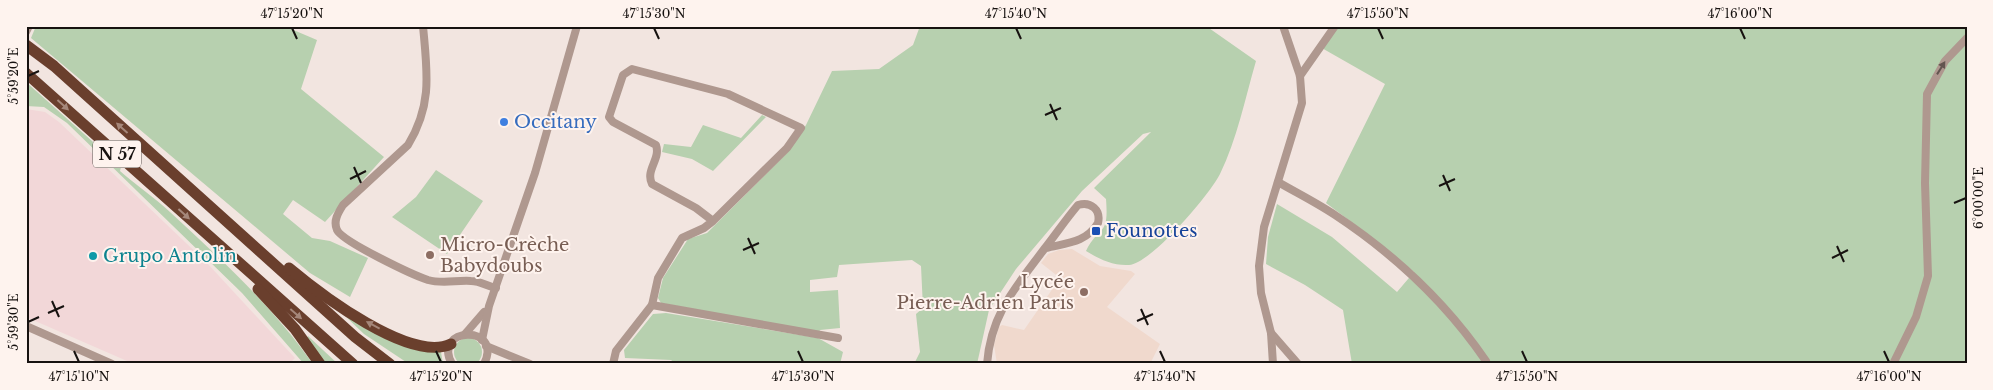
<svg xmlns="http://www.w3.org/2000/svg" width="1993" height="390" viewBox="0 0 1993 390" font-family="'Libre Baskerville',serif">
<style>
.industrial{fill:#f2d7d8}
.education{fill:#f0d9cd}
.green{fill:#b7d0af}
.lines{fill:none;stroke-linecap:round;stroke-linejoin:round}
.minor{stroke:#af988f;stroke-width:8}
.highway{stroke:#6a3f2d;stroke-width:11}
.oneway{fill:#635550}
.oneway2{fill:#a5877a}
.ticks{fill:none;stroke:#171210;stroke-width:2}
.shop-dot{fill:#3f7fe0;stroke:#fef3ee;stroke-width:2}
.transit-dot{fill:#1a4fb4;stroke:#fef3ee;stroke-width:2}
.education-dot{fill:#8d6e63;stroke:#fef3ee;stroke-width:2}
.culture-dot{fill:#0f9aa8;stroke:#fef3ee;stroke-width:2}
.labels{text-anchor:middle;stroke-width:4;stroke-linejoin:round;paint-order:stroke}
.shield{fill:#fef3ee;stroke:#5c5653;stroke-width:1}
.shield-label{font-size:16px;font-weight:bold;fill:#171210}
.shop-label{font-size:18px;fill:#366cbe;stroke:#fef3ee;text-anchor:start}
.transit-label{font-size:18px;fill:#164399;stroke:#fef3ee;text-anchor:start}
.education-label{font-size:18px;fill:#785e54;stroke:#fef3ee;text-anchor:start}
.culture-label{font-size:18px;fill:#0d838f;stroke:#fef3ee;text-anchor:start}
.neatline{fill:none;stroke:#171210;stroke-width:2}
.ticks-label{font-size:12px;text-anchor:middle;fill:#171210}
</style>
<rect width="100%" height="100%" fill="#f2e5e0"/>
<path class="industrial" d="M26,109L45,112L59,122L207,263L295,358L289,364H134L26,317Z"/>
<path class="education" d="M1072,249L1100,266L1131,271L1135,274L1107,307L1160,344L1150,364H997L994,345L999,327L1002,325L1024,330L1060,278L1041,263L1048,254L1059,250Z"/>
<g class="green">
<path d="M36,26H284L317,40L301,89L384,157L325,222L293,200L283,214L312,238L330,241L368,258L350,297L310,273L31,38Z"/>
<path d="M920,26H1206L1256,61C1245,99 1237,139 1220,174C1210,194 1152,263 1129,265C1113,266 1099,259 1086,251C1100,223 1109,238 1106,199L1094,188L1151,132L1143,134L1082,191L1016,269L989,310L977,364H914L920,352L916,314L923,308L921,266L912,260L839,265L837,277L810,280V292L838,290L840,328L820,330L819,332L661,303L658,298L663,278L688,239L707,233L787,153L806,125L832,71L879,69L913,45Z"/>
<path d="M1333,26H1967V364H1352L1343,310L1305,285L1266,264L1268,237L1277,204L1332,237L1397,292L1414,272L1370,236L1326,203L1385,84L1320,47Z"/>
<path d="M26,82L121,167L120,171C136,185 154,197 170,212C222,260 273,307 313,364H304L242,293L67,123L44,107L26,106Z"/>
<path d="M762,115L766,117L713,171L692,159L662,152L664,144L691,147L703,125L741,138Z"/>
<path d="M436,170L483,201L447,254L392,217L416,197Z"/>
<path d="M341,312L417,350L441,352L443,364H409L364,334Z"/>
<path d="M666,313L818,338L843,352L840,364H676L671,360L625,358L624,350L653,314Z"/>
<path d="M308,336L338,364H324L307,338Z"/>
<circle cx="468" cy="352" r="14"/>
</g>
<g class="lines">
<g class="minor">
<path d="M423,26C427,71 433,104 408,145L343,205C338,213 333,221 337,230C343,242 413,275 428,280C442,284 457,280 471,281C480,281 487,286 496,288"/>
<path d="M1283,26L1300,76L1302,103L1264,227L1259,266L1261,293L1271,333L1298,364"/>
<path d="M26,32L29,26"/>
<path d="M1300,76L1335,26"/>
<path d="M1278,182C1297,193 1317,203 1335,215C1394,254 1447,304 1486,361"/>
<path d="M652,305L838,338"/>
<path d="M26,326L112,364"/>
<path d="M1271,333L1273,364"/>
<path d="M465,334L484,312"/>
<path d="M482,340L489,306L535,173L577,26"/>
<path d="M486,346L530,364"/>
<path d="M452,364C431,326 504,324 484,364"/>
<path d="M613,364L616,351L652,305L658,278L682,238L704,228L713,221L787,148L801,128L728,94L632,69L623,75L609,117L613,122L656,145C661,159 645,170 652,184L696,208L713,221"/>
<path d="M987,364C991,313 1016,287 1045,248C1056,234 1066,219 1078,205C1091,201 1101,210 1098,223C1086,243 1066,243 1046,248"/>
<path d="M1893,364L1916,317L1928,276L1925,183L1927,94L1945,61L1967,38"/>
</g>
<g class="highway">
<path d="M26,45L54,66L355,337L390,364"/>
<path d="M26,73L353,364"/>
<path d="M289,268C320,294 410,363 451,344"/>
<path d="M258,289L295,329L320,364"/>
</g>
</g>
<defs><path id="oneway-solid" d="M-6-.8H1V-3.2L6.5 0L1 3.2V.8H-6Z" transform="scale(1.25)"/></defs>
<use class="oneway" href="#oneway-solid" transform="translate(1941 68) rotate(-58)"/>
<g class="oneway2">
<use href="#oneway-solid" transform="translate(63 105) rotate(42)"/>
<use href="#oneway-solid" transform="translate(122 128) rotate(-138)"/>
<use href="#oneway-solid" transform="translate(184 214) rotate(42)"/>
<use href="#oneway-solid" transform="translate(296 314) rotate(41)"/>
<use href="#oneway-solid" transform="translate(373 325) rotate(-152)"/>
</g>
<path class="ticks" d="M292,28L297,39M654,28L659,39M1016,28L1021,39M1378,28L1383,39M1740,28L1745,39M28,76L39,71M1050,104L1057,120M1045,115L1061,108M354,167L361,183M1443,175L1450,191M350,179L366,171M1439,186L1455,179M1954,203L1966,198M748,238L755,254M1837,246L1844,262M743,250L759,243M1832,258L1848,250M52,301L59,317M1141,309L1148,325M48,313L64,306M1137,321L1153,314M28,322L39,317M74,351L79,362M436,351L441,362M798,351L803,362M1160,351L1165,362M1522,351L1527,362M1884,351L1889,362"/>
<circle class="shop-dot" cx="504" cy="122" r="5"/>
<rect class="transit-dot" x="1091" y="226" width="10" height="10" rx="2.5"/>
<g class="education-dot">
<circle cx="430" cy="255" r="5"/>
<circle cx="1084" cy="292" r="5"/>
</g>
<circle class="culture-dot" cx="93" cy="256" r="5"/>
<g class="labels">
<rect class="shield" x="93" y="140.5" width="48" height="27" rx="4"/>
<g class="shield-label">
<text x="117" y="160">N 57</text>
</g>
<g class="shop-label">
<text x="514" y="128">Occitany</text>
</g>
<g class="transit-label">
<text x="1106" y="237">Founottes</text>
</g>
<g class="education-label">
<text x="440" y="251">Micro-Crèche<tspan x="440" dy="21">Babydoubs</tspan></text>
<text x="1074" y="288" text-anchor="end">Lycée<tspan x="1074" dy="21">Pierre-Adrien Paris</tspan></text>
</g>
<g class="culture-label">
<text x="103" y="262">Grupo Antolin</text>
</g>
</g>
<rect width="1993" height="390" fill="none" stroke="#fef3ee" stroke-width="55"/>
<rect x="28" y="28" width="1938" height="334" class="neatline"/>
<g class="ticks-label">
<text x="292" y="18">47°15'20"N</text>
<text x="654" y="18">47°15'30"N</text>
<text x="1016" y="18">47°15'40"N</text>
<text x="1378" y="18">47°15'50"N</text>
<text x="1740" y="18">47°16'00"N</text>
<text transform="translate(14 76) rotate(-90)" y="4">5°59'20"E</text>
<text transform="translate(1979 198) rotate(-90)" y="4">6°00'00"E</text>
<text transform="translate(14 322) rotate(-90)" y="4">5°59'30"E</text>
<text x="79" y="381">47°15'10"N</text>
<text x="441" y="381">47°15'20"N</text>
<text x="803" y="381">47°15'30"N</text>
<text x="1165" y="381">47°15'40"N</text>
<text x="1527" y="381">47°15'50"N</text>
<text x="1889" y="381">47°16'00"N</text>
</g>
</svg>
